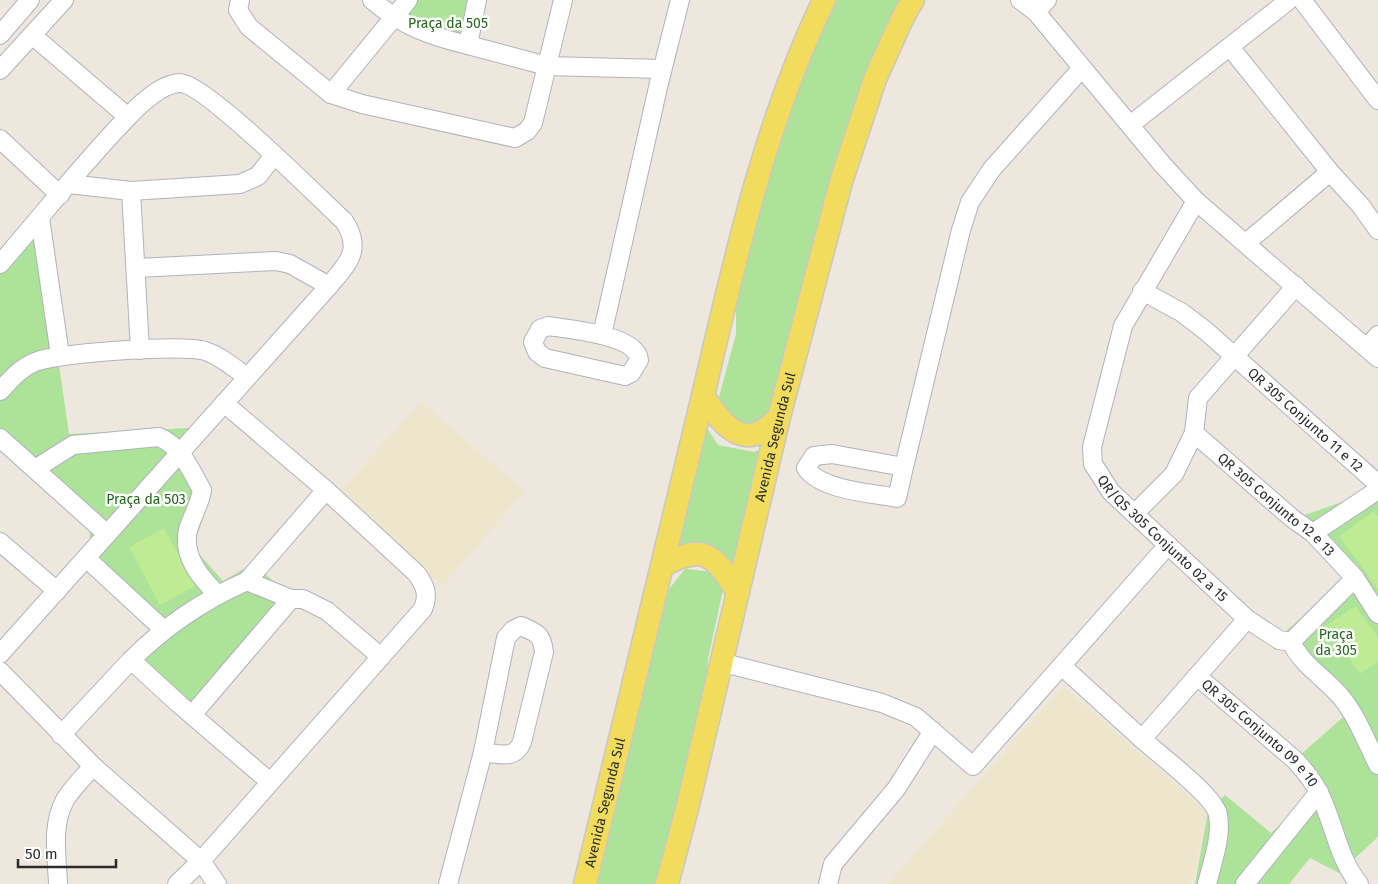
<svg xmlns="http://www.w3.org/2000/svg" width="1378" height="884" viewBox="0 0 1378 884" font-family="'Fira Sans',sans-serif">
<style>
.education{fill:#eee6cc}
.green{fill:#ace399}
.pitch{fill:#beeb94}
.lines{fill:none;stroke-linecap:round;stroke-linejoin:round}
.minor-casing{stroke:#b1b2be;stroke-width:20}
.major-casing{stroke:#c8c8c8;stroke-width:25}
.minor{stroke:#fff;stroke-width:18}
.major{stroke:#f1dc5d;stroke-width:22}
.labels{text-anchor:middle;stroke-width:5;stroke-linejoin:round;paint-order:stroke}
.park-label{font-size:14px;fill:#23681a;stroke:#fff}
.street-label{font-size:14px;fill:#2b2b2b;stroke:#fff}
</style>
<rect width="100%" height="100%" fill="#ede7dd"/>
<g class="education">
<path d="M421,402L525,491L443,586L340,491Z"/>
<path d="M1063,686L1207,812L1193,880L1189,884H888Z"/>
</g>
<g class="green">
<path d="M402,0H482L469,50L397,28Z"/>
<path d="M837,0H907L776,412L764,426L732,422L718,401L736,334V299L759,192L799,76Z"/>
<path d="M37,213L69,434L209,427L186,451L209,488L204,516L193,547L223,581L254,563L296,603L193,717L125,658L156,623L91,563L89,517L0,436V249Z"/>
<path d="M705,425L718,445L754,452L770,446L736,572L675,552Z"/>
<path d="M1378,480V837L1339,873L1310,858L1289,884H1195L1208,811L1225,795L1271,833L1318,787L1299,756L1350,711L1276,640L1348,577L1293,519L1357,497Z"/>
<path d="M685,569L714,572L724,585L708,659L705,699L660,884H591L665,594Z"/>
</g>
<g class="pitch">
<path d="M1374,511L1378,516V589L1339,536Z"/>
<path d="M164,528L195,586L160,605L129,547Z"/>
<path d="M1355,606L1378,637V661L1360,674L1326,626Z"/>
</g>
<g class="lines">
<defs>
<g id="minor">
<path d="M240,0L238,10L249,27L331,94L362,104L515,138L527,131L533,123L563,0"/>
<path d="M372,0C402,26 430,36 468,45"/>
<path d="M477,0L468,45L547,66L662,69"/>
<path d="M1020,0L1036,12L1162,164L1196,201L1378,358"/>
<path d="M1302,0L1378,100"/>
<path d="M1036,12L1047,0"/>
<path d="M0,35L30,0"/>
<path d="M32,35L128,117"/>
<path d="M1230,47L1330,172L1361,206L1378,230"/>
<path d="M0,70L64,0"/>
<path d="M331,94L408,0"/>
<path d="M1130,125L1289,0"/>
<path d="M0,139L60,195"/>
<path d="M69,184L131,191L240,184L258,176L274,155"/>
<path d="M131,191L140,350"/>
<path id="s1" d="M1196,201L1123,326L1092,447L1093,464L1111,492L1247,619L1279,640L1291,642C1302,665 1325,678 1341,697C1357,716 1367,743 1378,765"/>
<path d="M40,218L60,355"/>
<path d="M1246,243L1330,172"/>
<path d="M0,264C42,216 82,164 127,118C139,105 161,84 179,83C204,82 320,199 344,221C363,250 348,263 329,286L0,654"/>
<path d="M137,268L276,261L290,264L329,286"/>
<path id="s2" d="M1142,291L1181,312L1206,331L1378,484"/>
<path d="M548,326C568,329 637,335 639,360L631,373L625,376L545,358L537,352L533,342L540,329Z"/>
<path d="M602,335L659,83L680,0"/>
<path d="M1367,348L1378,335"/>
<path d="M0,391C10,380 20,368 35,362C57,353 183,344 205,351C221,356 234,368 247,377"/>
<path id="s3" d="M1194,433L1293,519L1313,533L1355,578L1378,614"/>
<path d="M0,438L107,534"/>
<path d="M904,467L832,454L814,456L806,468C820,490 871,493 897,498L904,467L961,230L970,202L992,169L1082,68"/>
<path d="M35,469L73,445L159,437C182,447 190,469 202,490C200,504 192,516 188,530C182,556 200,577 217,594"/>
<path d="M1135,513L1174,474L1194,433L1198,398L1296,286"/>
<path d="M1313,533L1378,490"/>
<path d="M0,542L57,591"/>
<path d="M86,558L164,630"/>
<path d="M247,581L326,490"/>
<path d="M521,626C537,633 542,634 544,652L522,742C515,760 499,754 483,752L506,638L513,630Z"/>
<path d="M1291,642L1355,578"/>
<path d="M131,660C165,626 204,600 247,581L291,599"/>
<path d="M720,662L882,703L916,717L973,766L1168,545"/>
<path d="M1063,667L1142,739"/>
<path d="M0,671L93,766L201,861L217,884"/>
<path id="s4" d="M1197,676L1295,760C1304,770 1312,779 1318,791C1334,821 1337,857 1359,884"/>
<path d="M192,715L291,599H303L327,611L381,657"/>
<path d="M61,735L131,660L179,704L270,782"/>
<path d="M58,884C57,855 51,826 65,800C72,788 84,777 93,766"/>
<path d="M177,884L201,861L423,609C429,594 425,585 416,573L326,490L224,403"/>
<path d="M448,884L483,752"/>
<path d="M828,884L833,864L896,789L933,731"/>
<path d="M1207,884C1212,863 1222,837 1218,815C1215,796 1158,754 1142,739L1247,619"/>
<path d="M1245,884L1319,792"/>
</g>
<g id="major">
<path d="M703,396C723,426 746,455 779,417"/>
<path d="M662,566C705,542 715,556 738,593"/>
<path id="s5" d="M585,884C624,723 663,561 702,400C734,264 763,127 824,0"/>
<path id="s6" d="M667,884L687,809L779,417L841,182L875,79L903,17L913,0"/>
</g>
</defs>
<use href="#minor" class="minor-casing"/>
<use href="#major" class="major-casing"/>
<use href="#minor" class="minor"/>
<use href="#major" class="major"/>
</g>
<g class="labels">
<g class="park-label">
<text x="448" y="28">Praça da 505</text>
<text x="146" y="504">Praça da 503</text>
<text x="1336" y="639">Praça<tspan x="1336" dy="16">da 305</tspan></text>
</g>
<g class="street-label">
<text dy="5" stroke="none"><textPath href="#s2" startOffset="209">QR 305 Conjunto 11 e 12</textPath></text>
<text dy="5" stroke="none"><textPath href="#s6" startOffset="460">Avenida Segunda Sul</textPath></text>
<text dy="5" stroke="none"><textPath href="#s3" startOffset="109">QR 305 Conjunto 12 e 13</textPath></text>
<text dy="5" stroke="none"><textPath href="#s1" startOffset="389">QR/QS 305 Conjunto 02 a 15</textPath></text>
<text dy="5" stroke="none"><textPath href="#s4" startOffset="85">QR 305 Conjunto 09 e 10</textPath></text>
<text dy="5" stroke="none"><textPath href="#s5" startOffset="84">Avenida Segunda Sul</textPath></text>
</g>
</g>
<path d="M18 859v8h98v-8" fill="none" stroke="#2b2b2b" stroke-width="2.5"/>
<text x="25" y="859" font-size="15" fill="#2b2b2b" stroke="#ffffff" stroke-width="4" paint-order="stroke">50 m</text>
</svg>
